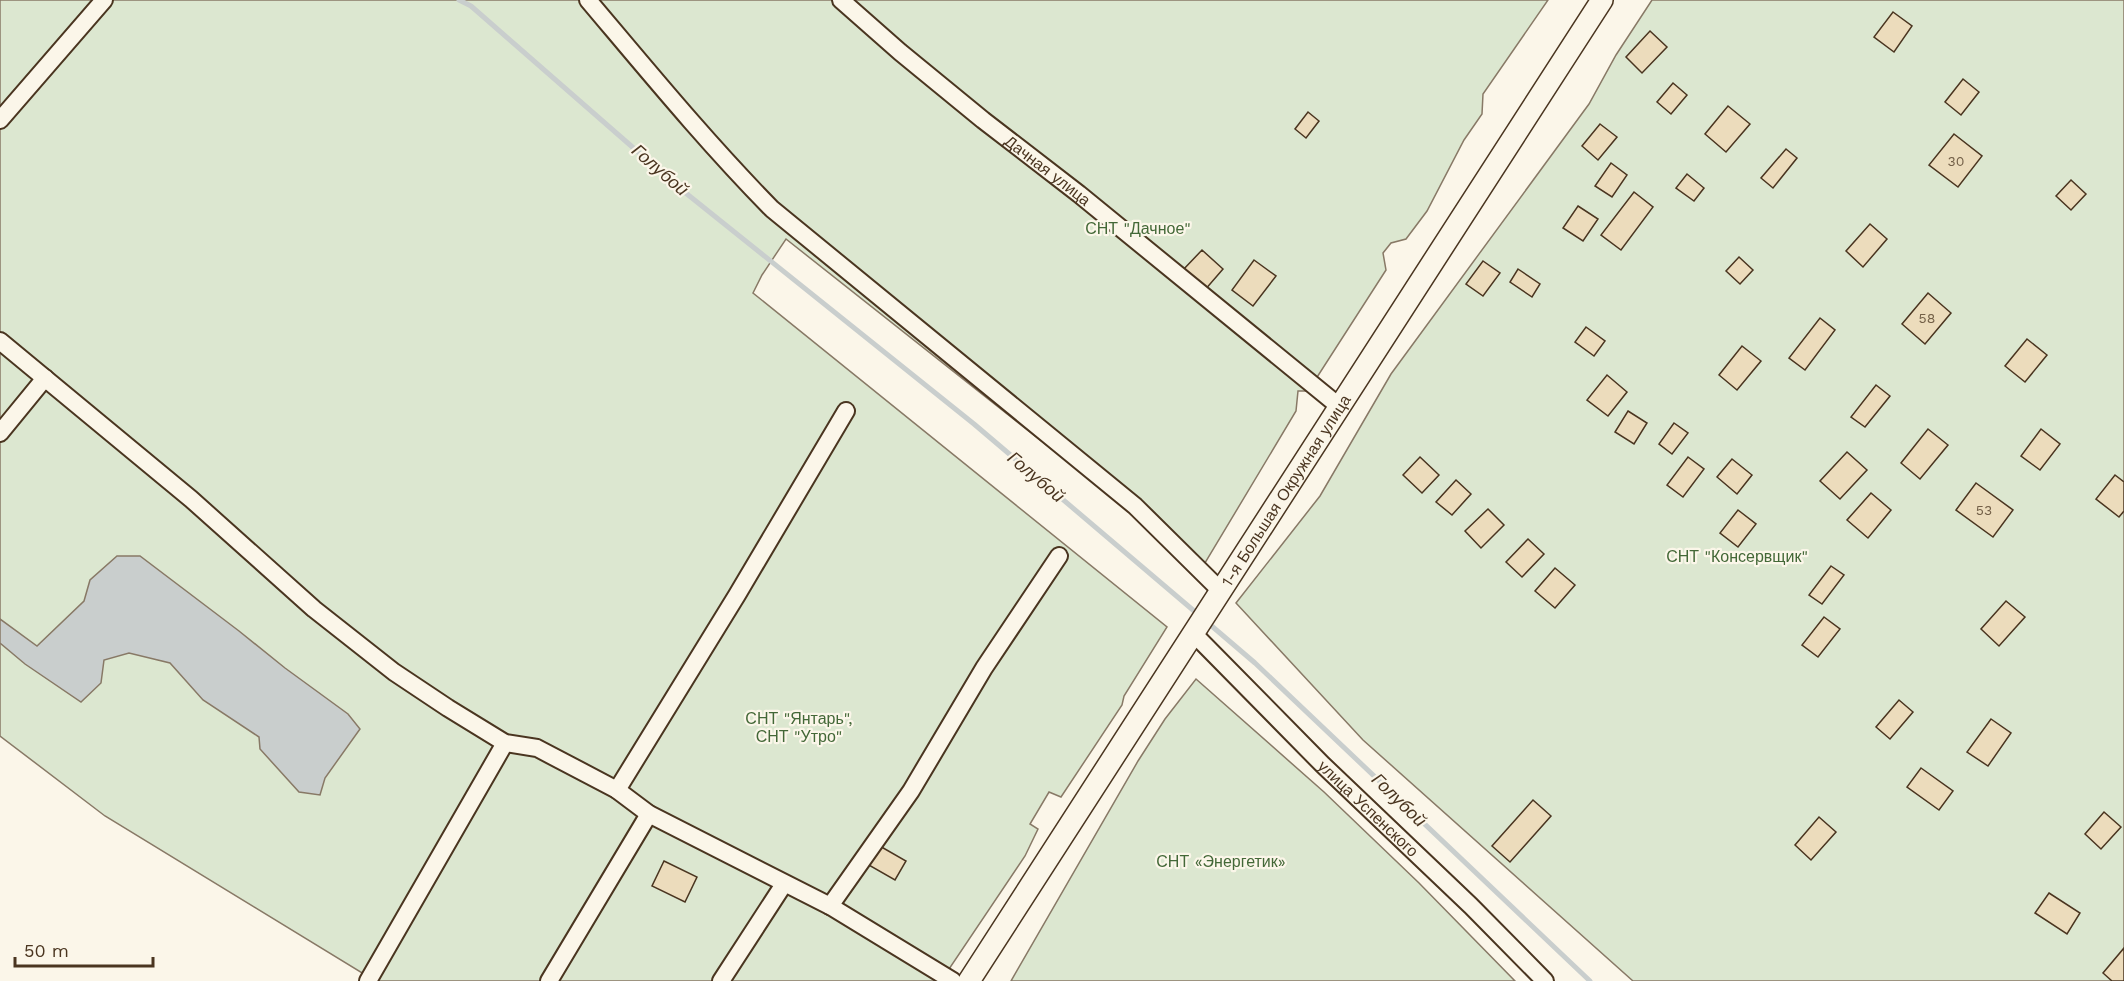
<svg xmlns="http://www.w3.org/2000/svg" width="2124" height="981" viewBox="0 0 2124 981" font-family="'Work Sans',sans-serif">
<style>
.green{fill:#dce7d0;stroke:#887966;stroke-width:1.5}
.water{fill:#c9cecd;stroke:#887966;stroke-width:1.5}
.lines{fill:none;stroke-linecap:round;stroke-linejoin:round}
.stream{stroke:#c9cecd;stroke-width:5}
.building{fill:#ecdcbc;stroke:#4a3520;stroke-width:1.5}
.minor-casing{stroke:#4a3520;stroke-width:20}
.tertiary-casing{stroke:#4a3520;stroke-width:24}
.minor{stroke:#fbf6e9;stroke-width:16}
.tertiary{stroke:#fbf6e9;stroke-width:21}
.labels{text-anchor:middle;stroke-width:4.5;stroke-linejoin:round;paint-order:stroke}
.number-label{font-size:14px;fill:#725f47}
.street-label{font-size:16px;fill:#4a3520;stroke:#fbf6e9}
.park-label{font-size:16px;fill:#436837;stroke:#fbf6e9}
.water-label{font-size:18px;font-style:italic;fill:#4a3520;stroke:#fbf6e9}
</style>
<rect width="100%" height="100%" fill="#fbf6e9"/>
<g class="green">
<path d="M0,0H1548L1483,94L1482,114L1464,140L1427,211L1406,239L1391,243L1383,253L1386,270L1312,385L1306,391H1298L1296,411L1202,568L1137,519L1094,479L1054,451L786,239L762,275L753,293L1167,627L1124,696L1122,705L1061,797L1049,792L1030,824L1038,829L1025,856L941,981H360L364,974L105,816L0,736Z"/>
<path d="M1652,0H2124V981H1633L1363,740L1236,603L1320,496L1391,374L1589,104L1616,55Z"/>
<path d="M1196,679L1324,792L1419,883L1515,981H1011L1138,761L1165,719Z"/>
</g>
<path class="water" d="M117,556H140L239,631L285,668L348,714L360,729L325,778L320,795L299,792L260,749L259,737L203,700L170,663L129,653L104,660L101,683L81,702L25,664L0,643V619L37,646L84,601L90,580Z"/>
<g class="lines">
<g class="stream">
<path d="M459,0L471,6L677,186L974,424L1200,616"/>
<path d="M1207,622L1255,663L1590,981"/>
</g>
</g>
<g class="building">
<path d="M1893,12L1912,26L1894,52L1874,37Z"/>
<path d="M1650,31L1667,47L1642,73L1626,57Z"/>
<path d="M1963,79L1979,92L1961,115L1945,102Z"/>
<path d="M1673,83L1687,95L1671,114L1657,102Z"/>
<path d="M1728,106L1750,124L1726,152L1705,134Z"/>
<path d="M1308,112L1319,121L1306,138L1295,129Z"/>
<path d="M1600,124L1617,137L1598,160L1582,146Z"/>
<path d="M1954,134L1982,156L1958,187L1929,165Z"/>
<path d="M1786,149L1797,158L1773,188L1761,178Z"/>
<path d="M1611,163L1627,175L1612,197L1595,186Z"/>
<path d="M1687,174L1704,188L1694,201L1676,188Z"/>
<path d="M2071,180L2086,194L2071,210L2056,196Z"/>
<path d="M1634,192L1653,207L1621,250L1601,235Z"/>
<path d="M1578,206L1598,219L1583,241L1563,228Z"/>
<path d="M1870,224L1887,239L1863,267L1846,251Z"/>
<path d="M1202,250L1223,269L1204,291L1182,271Z"/>
<path d="M1739,257L1753,270L1740,284L1726,271Z"/>
<path d="M1254,260L1276,276L1253,306L1232,290Z"/>
<path d="M1483,261L1500,273L1483,296L1466,284Z"/>
<path d="M1518,269L1540,284L1532,297L1510,282Z"/>
<path d="M1928,293L1951,313L1925,344L1902,324Z"/>
<path d="M1820,318L1835,330L1805,370L1789,358Z"/>
<path d="M1586,327L1605,341L1594,356L1575,342Z"/>
<path d="M2027,339L2047,355L2025,382L2005,366Z"/>
<path d="M1742,346L1761,361L1737,390L1719,375Z"/>
<path d="M1607,375L1627,392L1608,416L1587,400Z"/>
<path d="M1876,385L1890,396L1865,427L1851,417Z"/>
<path d="M1628,411L1647,423L1634,444L1615,432Z"/>
<path d="M1674,423L1688,433L1672,454L1659,444Z"/>
<path d="M1928,429L1948,445L1920,479L1901,463Z"/>
<path d="M2041,429L2060,444L2040,470L2021,456Z"/>
<path d="M1847,452L1867,470L1840,499L1820,481Z"/>
<path d="M1420,457L1439,475L1422,493L1403,475Z"/>
<path d="M1688,457L1704,469L1683,497L1667,485Z"/>
<path d="M1732,459L1752,475L1737,494L1717,477Z"/>
<path d="M2115,475L2124,482V511L2119,517L2096,499Z"/>
<path d="M1456,480L1471,494L1452,515L1436,502Z"/>
<path d="M1976,483L2013,510L1993,537L1956,510Z"/>
<path d="M1871,493L1891,510L1868,538L1847,520Z"/>
<path d="M1488,509L1504,525L1481,548L1465,531Z"/>
<path d="M1738,510L1756,524L1738,547L1720,533Z"/>
<path d="M1528,539L1544,554L1522,577L1506,562Z"/>
<path d="M1831,566L1844,575L1822,604L1809,595Z"/>
<path d="M1555,568L1575,585L1555,608L1535,591Z"/>
<path d="M2006,601L2025,617L1999,646L1981,629Z"/>
<path d="M1824,617L1840,629L1818,657L1802,645Z"/>
<path d="M1899,700L1913,712L1890,739L1876,727Z"/>
<path d="M1991,719L2011,733L1988,766L1967,752Z"/>
<path d="M1921,768L1953,791L1939,810L1907,787Z"/>
<path d="M1533,800L1551,816L1510,862L1492,846Z"/>
<path d="M2104,812L2121,827L2101,849L2085,834Z"/>
<path d="M1819,817L1836,832L1811,860L1795,845Z"/>
<path d="M878,845L906,861L895,880L867,864Z"/>
<path d="M664,861L697,877L685,902L652,886Z"/>
<path d="M2049,893L2080,913L2067,934L2035,913Z"/>
<path d="M2124,948V981H2112L2103,973Z"/>
</g>
<g class="lines">
<defs>
<g id="minor">
<path d="M588,0C648,71 707,143 772,209L1135,506L1221,591"/>
<path id="s1" d="M841,0L900,52L983,120L1079,194L1340,407"/>
<path d="M0,120L104,0"/>
<path d="M0,341L191,499L314,609L394,672L448,708L505,743L537,748L617,790L649,814L830,906L953,981"/>
<path d="M0,433L45,378"/>
<path id="s2" d="M1193,633L1323,765L1471,906L1545,981"/>
<path d="M617,790L737,595L846,411"/>
<path d="M830,906L911,791L984,668L1059,556"/>
<path d="M368,981L505,743"/>
<path d="M549,981L649,814"/>
<path d="M721,981L784,884"/>
</g>
<g id="tertiary">
<path id="s3" d="M969,981L1602,0"/>
</g>
</defs>
<use href="#minor" class="minor-casing"/>
<use href="#tertiary" class="tertiary-casing"/>
<use href="#minor" class="minor"/>
<use href="#tertiary" class="tertiary"/>
</g>
<g class="labels">
<g class="number-label">
<text x="1956" y="166">30</text>
<text x="1927" y="323">58</text>
<text x="1984" y="515">53</text>
</g>
<g class="street-label">
<text dy="6" stroke="none"><textPath href="#s1" startOffset="268">Дачная улица</textPath></text>
<text dy="6" stroke="none"><textPath href="#s3" startOffset="584">1-я Большая Окружная улица</textPath></text>
<text dy="6" stroke="none"><textPath href="#s2" startOffset="248">улица Успенского</textPath></text>
</g>
<g class="park-label">
<text x="1138" y="234">СНТ "Дачное"</text>
<text x="1737" y="562">СНТ "Консервщик"</text>
<text x="799" y="724">СНТ "Янтарь",<tspan x="799" dy="18">СНТ "Утро"</tspan></text>
<text x="1221" y="867">СНТ «Энергетик»</text>
</g>
<g class="water-label">
<text transform="translate(660 170) rotate(41)" y="6">Голубой</text>
<text transform="translate(1036 477) rotate(40)" y="6">Голубой</text>
<text transform="translate(1399 800) rotate(44)" y="6">Голубой</text>
</g>
</g>
<path d="M15 957v9h138v-9" fill="none" stroke="#4a3520" stroke-width="3"/>
<text x="24" y="957" font-size="18" fill="#4a3520" stroke="#fbf6e9" stroke-width="4.5" paint-order="stroke">50 m</text>
</svg>
